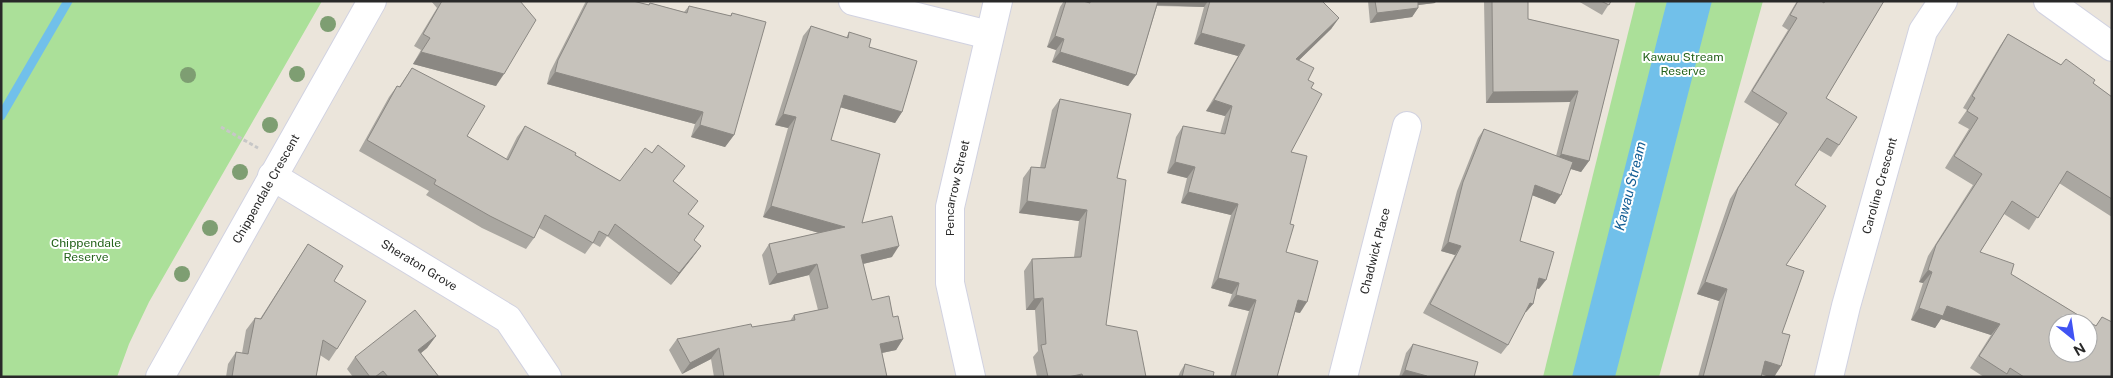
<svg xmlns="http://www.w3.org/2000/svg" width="2113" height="378" viewBox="0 0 2113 378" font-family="'Public Sans',sans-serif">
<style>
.green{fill:#abe099}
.water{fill:#71c0ea}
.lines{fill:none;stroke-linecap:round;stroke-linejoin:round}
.stream{stroke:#71c0ea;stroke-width:9}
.street-casing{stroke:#d1d2e1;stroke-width:30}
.path{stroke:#c7c7c7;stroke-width:3;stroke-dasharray:4 2.5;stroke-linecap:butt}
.street{stroke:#fff;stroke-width:28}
.tree{fill:#7e9e72}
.wall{fill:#aaa7a1}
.shaded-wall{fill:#8b8883}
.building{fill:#c6c2bb;stroke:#8b8883;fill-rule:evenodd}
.labels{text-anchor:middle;stroke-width:4;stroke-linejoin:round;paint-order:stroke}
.park-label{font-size:12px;fill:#25631c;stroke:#fff}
.street-label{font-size:12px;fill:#292929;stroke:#fff}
.water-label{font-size:14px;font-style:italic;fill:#125d94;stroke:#fff}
</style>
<rect width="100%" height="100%" fill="#ebe5db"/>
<g class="green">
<path d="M1,1H322L149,302L129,344L117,377H1Z"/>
<path d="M1636,1H1763L1659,377H1543Z"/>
</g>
<path class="water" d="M1667,1H1712L1615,377H1572Z"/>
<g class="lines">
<path class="stream" d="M1,116L68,1"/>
<defs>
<g id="street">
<path d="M853,1L989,35"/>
<path d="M2048,1L2112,47"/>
<path id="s1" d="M272,176L508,319L547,377"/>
<path id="s2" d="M160,377L372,1"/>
<path id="s3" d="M971,377L950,283V207L998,1"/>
<path id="s4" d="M1343,377L1407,126"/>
<path id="s5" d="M1829,377L1846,306L1923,31L1943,1"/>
</g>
</defs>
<use href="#street" class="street-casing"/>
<g class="path">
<path d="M1,3L2,1"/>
<path d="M221,127L258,148"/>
</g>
<use href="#street" class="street"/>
</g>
<g class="tree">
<circle cx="328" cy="24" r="8"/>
<circle cx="297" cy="74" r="8"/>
<circle cx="188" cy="75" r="8"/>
<circle cx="270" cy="125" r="8"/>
<circle cx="240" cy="172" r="8"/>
<circle cx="210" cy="228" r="8"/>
<circle cx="182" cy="274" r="8"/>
</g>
<g class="wall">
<path d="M431,1H520L496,86L413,64L421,50L414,46L437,8Z"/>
<path d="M586,1H633L648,5L650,3L684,12L689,6L730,16L732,13L734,135L725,147L691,137L695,124L547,84L550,72Z"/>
<path d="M1064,1H1322L1339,18L1331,29L1299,60L1311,88L1291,152L1290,224L1286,252L1300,313L1295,312L1277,377H1230L1249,311L1228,306L1232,294L1211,288L1231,215L1181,203L1187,178L1167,173L1176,137L1183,126L1220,134L1225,116L1206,111L1238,56L1194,44L1204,7L1157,6L1136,75L1128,86L1052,62L1056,50L1047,47L1060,7Z"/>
<path d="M1368,1H1436L1435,3L1418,5V8L1412,17L1370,23Z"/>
<path d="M1484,1H1528V19L1619,40L1589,161L1581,172L1571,169L1555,204L1532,195L1520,241L1539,289L1536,288L1533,304L1526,312H1525L1508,345L1501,354L1423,313L1455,255L1441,251L1457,191L1478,138L1484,129L1556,156L1570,102L1486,103Z"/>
<path d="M1578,1H1611L1602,15Z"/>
<path d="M1797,1H1821L1823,3L1824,1H1884L1826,98L1839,145L1831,157L1819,150L1795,185L1786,265L1782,333L1781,366L1774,377H1770L1761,374V377H1698L1719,301L1697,294L1730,199L1779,124L1744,102L1788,30L1782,26Z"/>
<path d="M811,26L846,38L849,32L869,47L902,112L895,123L840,107L831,140L862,223L892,257L863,264L872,300L893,317L903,339L896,350L882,353L887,377H714L711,359L682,374L669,350L677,339L790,321L794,315L818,310L809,275L769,285L762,255L769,244L819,233L763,217L788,128L775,125L803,36Z"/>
<path d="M2008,34L2093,83L2112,97V217L2059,183L2029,230L2004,214L1980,252L2011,274L2096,326L2102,317L2112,377H1984L1970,368L1991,335L1941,319L1935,328L1911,320L1923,283L1919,282L1928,256L1973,185L1945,168L1969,129L1958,123L1967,110L1963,108L2000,46Z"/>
<path d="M412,68L467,136L506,159L517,137L525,126L620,181L674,182L689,214L694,241L701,246L671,285L607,236L600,247L593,243L585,254L539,228L534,238L526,249L482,228L426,195L429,191L359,151L389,97L397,86L399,87Z"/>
<path d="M1060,99L1117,178L1106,325L1146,377H1037L1033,357L1038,351L1035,310H1026L1024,271L1032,259L1074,257L1079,221L1019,213L1023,178L1031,167L1040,168L1052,110Z"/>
<path d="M308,244L334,281L337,349L329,361L320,355L316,377H226L228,364L236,352L242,353L246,330L255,318L260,319Z"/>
<path d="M436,336L427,348L421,353L439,377H353L347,369L355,357Z"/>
<path d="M1413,344L1474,377H1399L1406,353Z"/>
<path d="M1185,364L1213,377H1178L1180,372Z"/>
</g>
<g class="shaded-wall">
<path d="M1156,1H1208L1204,7L1153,5Z"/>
<path d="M1414,1H1436L1435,3L1410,6Z"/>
<path d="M1418,8L1412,17L1370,23L1377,13Z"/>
<path d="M1339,18L1331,29L1289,70L1296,59Z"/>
<path d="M1201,33L1245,45L1238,56L1194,44Z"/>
<path d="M1055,36L1064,39L1056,50L1047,47Z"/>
<path d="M421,52L504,74L496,86L413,64Z"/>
<path d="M1060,52L1136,75L1128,86L1052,62Z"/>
<path d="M555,72L703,112L695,124L547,84Z"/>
<path d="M1578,91L1570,102L1486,103L1493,92Z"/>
<path d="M844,95L902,112L895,123L836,106Z"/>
<path d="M1214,100L1232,106L1225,116L1206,111Z"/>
<path d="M783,114L796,117L788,128L775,125Z"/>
<path d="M700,125L734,135L725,147L691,137Z"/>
<path d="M1561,154L1589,161L1581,172L1554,164Z"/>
<path d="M1175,162L1195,167L1187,178L1167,173Z"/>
<path d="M1535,185L1561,195L1555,204L1529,194Z"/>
<path d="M1188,192L1238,204L1231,215L1181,203Z"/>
<path d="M1027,201L1087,210L1079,221L1019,213Z"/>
<path d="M771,206L845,227L837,238L763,217Z"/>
<path d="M1448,242L1461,246L1455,255L1441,251Z"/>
<path d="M701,246L693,257L671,285L679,273Z"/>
<path d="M899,246L892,257L854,266L861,255Z"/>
<path d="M817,264L809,275L769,285L777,274Z"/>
<path d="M1928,270L1932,272L1923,283L1919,282Z"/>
<path d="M1218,278L1239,283L1232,294L1211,288Z"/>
<path d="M1539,278L1546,280L1539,289L1533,287Z"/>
<path d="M1705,282L1727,289L1719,301L1697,294Z"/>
<path d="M1236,295L1256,300L1249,311L1228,306Z"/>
<path d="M1043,298L1035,310H1026L1034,299Z"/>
<path d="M1298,300L1307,302L1300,313L1291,311Z"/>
<path d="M1530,303L1533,304L1526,312H1524Z"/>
<path d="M1947,306L2000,324L1991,335L1941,319L1935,328L1911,320L1919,308Z"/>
<path d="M436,336L427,348L410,362L418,350Z"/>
<path d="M903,339L896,350L872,355L880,344Z"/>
<path d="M719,348L711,359L682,374L690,363Z"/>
<path d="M1765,361L1781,366L1774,377H1770L1757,373Z"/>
<path d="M1405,370L1427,376L1426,377H1401Z"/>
<path d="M1082,374L1080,377H1068Z"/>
</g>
<g class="building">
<path d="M442,1H520L536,20L504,74L421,52L430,38L423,34Z"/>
<path d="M588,1H633L649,5L650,3L687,13L689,6L731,16L732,13L766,22L734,135L700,125L703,112L555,72L558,60Z"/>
<path d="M1066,1H1083L1090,3V1H1158L1136,75L1060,52L1064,39L1055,36Z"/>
<path d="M1210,1H1322L1339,18L1296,59L1314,68L1308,80L1314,83L1311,88L1322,94L1291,152L1307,156L1290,224L1294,225L1286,252L1318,261L1307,302L1298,300L1277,377H1235L1256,300L1236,295L1239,283L1218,278L1238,204L1188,192L1195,167L1175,162L1183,126L1225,134L1232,106L1214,100L1245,45L1201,33Z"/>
<path d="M1375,1H1418V8L1377,13Z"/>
<path d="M1492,1H1528V19L1619,40L1589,161L1561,154L1578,91L1493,92Z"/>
<path d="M1601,1H1611L1609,5Z"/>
<path d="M1798,1H1821L1824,3L1825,1H1884L1826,98L1857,117L1839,145L1827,138L1795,185L1826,206L1786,265L1804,271L1782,333L1790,335L1781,366L1765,361L1761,377H1703L1727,289L1705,282L1738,188L1787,113L1752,91L1797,18L1790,15Z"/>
<path d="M811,26L848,38L849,32L871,39L869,47L917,61L902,112L844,95L831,140L880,154L862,223L892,216L899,246L861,255L872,300L889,296L893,317L898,316L903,339L880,344L887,377H724L719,348L690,363L677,339L751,324L752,327L795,320L794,315L828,308L817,264L777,274L769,244L845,227L771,206L796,117L783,114Z"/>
<path d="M2008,34L2061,65L2066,59L2095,80L2093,83L2112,97V199L2067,171L2038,218L2012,201L1980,252L2014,264L2011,274L2096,326L2102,317L2112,322V377H2024L2010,368L2007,374L1979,356L2000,324L1947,306L1943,316L1919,308L1932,272L1928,270L1936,245L1982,174L1954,156L1978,118L1967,111L1975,98L1972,96ZM2058,323H2088V353H2058Z"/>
<path d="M412,68L485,106L467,136L508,160L525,126L576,153L575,155L620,181L645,148L652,153L658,145L685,166L673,181L698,201L688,214L704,226L694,240L701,246L679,273L615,224L608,236L599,231L593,243L545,215L534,238L490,216L434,184L436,180L367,140L397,86L400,87Z"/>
<path d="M1060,99L1131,114L1117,178L1126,180L1106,325L1137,331L1146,377H1083L1082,374L1068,377H1048L1041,345L1046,344L1043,298L1034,299L1032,259L1081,257L1087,210L1027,201L1031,167L1045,168Z"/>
<path d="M1484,129L1573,162L1561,195L1535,185L1520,241L1554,252L1546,280L1539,278L1533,304L1530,303L1508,345L1430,304L1461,246L1448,242L1463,182Z"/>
<path d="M308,244L343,266L334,281L366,301L337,349L323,340L316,377H232L236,352L248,354L255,318L261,319Z"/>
<path d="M415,310L436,336L418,350L439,377H388L383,371L375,377H370L355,357Z"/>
<path d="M1413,344L1478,362L1474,377H1427V376L1405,370Z"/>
<path d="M1185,364L1214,372L1213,377H1182Z"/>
</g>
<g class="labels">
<g class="park-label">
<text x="1683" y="61">Kawau Stream<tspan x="1683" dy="14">Reserve</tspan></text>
<text x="86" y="247">Chippendale<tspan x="86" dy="14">Reserve</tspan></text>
</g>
<g class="street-label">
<text dy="4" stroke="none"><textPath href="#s5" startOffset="198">Caroline Crescent</textPath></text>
<text dy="4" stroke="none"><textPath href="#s3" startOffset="192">Pencarrow Street</textPath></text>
<text dy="4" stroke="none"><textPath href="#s2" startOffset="216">Chippendale Crescent</textPath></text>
<text dy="4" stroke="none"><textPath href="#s4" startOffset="130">Chadwick Place</textPath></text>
<text dy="4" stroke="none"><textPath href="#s1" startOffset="172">Sheraton Grove</textPath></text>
</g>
<g class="water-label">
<text transform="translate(1630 186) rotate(-76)" y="5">Kawau Stream</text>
</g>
</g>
<rect width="2113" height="378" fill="none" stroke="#292929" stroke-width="5"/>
<g transform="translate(2073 338) rotate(150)"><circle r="24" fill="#ffffff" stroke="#a9a9a9"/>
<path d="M0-4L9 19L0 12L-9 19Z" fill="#4053f3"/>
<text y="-8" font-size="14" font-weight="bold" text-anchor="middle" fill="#292929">N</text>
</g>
</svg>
